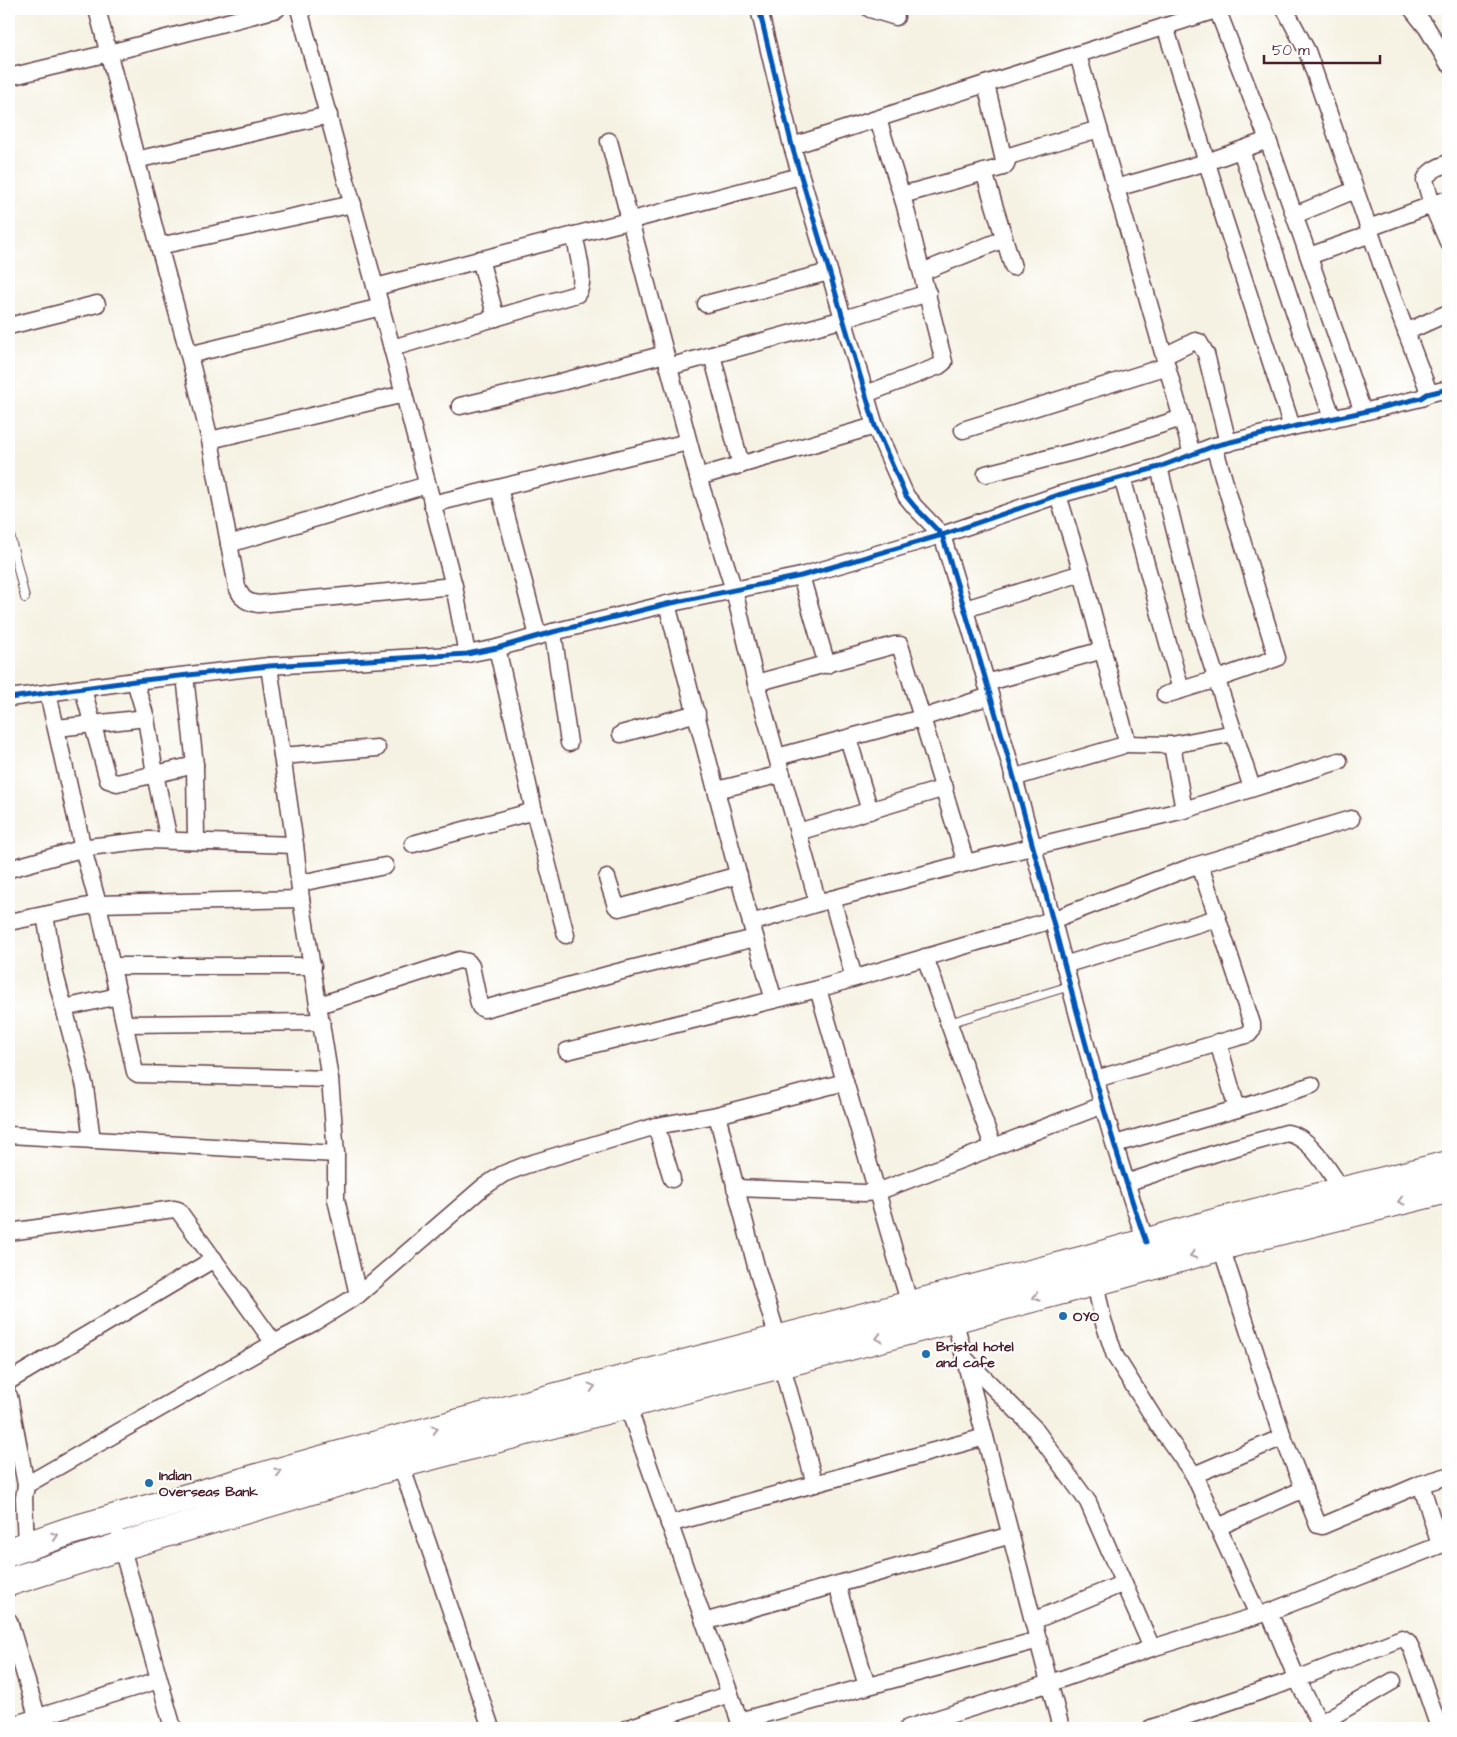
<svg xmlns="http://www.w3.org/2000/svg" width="1457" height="1737" viewBox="0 0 1457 1737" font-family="'Architects Daughter',sans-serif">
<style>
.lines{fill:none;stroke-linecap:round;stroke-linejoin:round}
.lane-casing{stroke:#643f47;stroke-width:10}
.street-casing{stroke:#643f47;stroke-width:19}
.highway-casing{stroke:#643f47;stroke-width:30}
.lane{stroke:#fff;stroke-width:8}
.street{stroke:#fff;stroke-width:16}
.highway{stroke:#fff;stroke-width:28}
.cycleway-casing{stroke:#fff;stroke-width:8}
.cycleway{stroke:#0057b8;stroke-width:5}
.oneway{stroke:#ae9aa0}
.poi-dot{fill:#1f6fb2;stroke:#fff;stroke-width:2}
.labels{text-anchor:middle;stroke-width:4;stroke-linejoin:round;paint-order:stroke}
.poi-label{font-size:14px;font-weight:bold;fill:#4a1f2b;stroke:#fff;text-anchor:start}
</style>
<rect width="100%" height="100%" fill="#fff"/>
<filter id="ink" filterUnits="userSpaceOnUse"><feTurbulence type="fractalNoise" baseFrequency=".02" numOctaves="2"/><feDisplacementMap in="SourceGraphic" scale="10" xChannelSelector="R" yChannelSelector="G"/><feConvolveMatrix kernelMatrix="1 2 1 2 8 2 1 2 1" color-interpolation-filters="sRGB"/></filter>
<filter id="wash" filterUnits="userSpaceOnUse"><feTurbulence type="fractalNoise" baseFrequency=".0096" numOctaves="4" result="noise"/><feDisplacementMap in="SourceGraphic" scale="20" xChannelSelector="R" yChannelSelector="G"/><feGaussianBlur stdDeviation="1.12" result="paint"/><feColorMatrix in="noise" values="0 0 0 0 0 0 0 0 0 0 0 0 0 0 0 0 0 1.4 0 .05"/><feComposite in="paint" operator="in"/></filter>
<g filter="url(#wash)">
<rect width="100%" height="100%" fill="#f5f2e3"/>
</g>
<g filter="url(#ink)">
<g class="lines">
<defs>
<g id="lane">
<path d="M9,531L25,598"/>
<path d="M949,1023L1070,986"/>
</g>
<g id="street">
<path d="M97,9L159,246L189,355L210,440L237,587C242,599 246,602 258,604L454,586"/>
<path d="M299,9L392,348L454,586L467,654"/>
<path d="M759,9L792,146L875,426L906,496L915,507L942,535C974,639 1005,742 1033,847C1069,979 1101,1113 1146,1242"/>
<path d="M870,9L896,17"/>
<path d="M1217,9L1268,140L1363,412"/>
<path d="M1285,9L1307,51L1391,292L1427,387V394"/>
<path d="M1412,9L1427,28L1448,63"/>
<path d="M1165,26L1224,218L1292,427"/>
<path d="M1078,55L1192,454"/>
<path d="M9,77L109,53L277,9"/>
<path d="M986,84L1005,165"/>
<path d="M609,141L698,477L734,590L756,683L818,903"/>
<path d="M792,146L1219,9"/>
<path d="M1241,150L1297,320L1333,419"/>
<path d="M136,160L329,115"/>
<path d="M1448,163C1439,167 1429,170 1425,180L1432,205L1448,242"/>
<path d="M984,172L1013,267"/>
<path d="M1116,188L1207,162L1268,140"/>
<path d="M902,195L1003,167L1006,164L1009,156L1099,129"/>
<path d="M1295,215L1355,190"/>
<path d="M1369,228L1448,199"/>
<path d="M159,246L353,204"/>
<path d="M1309,256L1371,234"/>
<path d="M480,259L496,318"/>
<path d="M922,272L1004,239"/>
<path d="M376,287L800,176"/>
<path d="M706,304L829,272"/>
<path d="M9,326L97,304"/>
<path d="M1406,332L1448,313"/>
<path d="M392,348L577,294C587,283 577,249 574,235"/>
<path d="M189,355L381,307"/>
<path d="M712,355L741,465"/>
<path d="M1164,356L1195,341L1199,342L1206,354L1228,443"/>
<path d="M668,367L844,319L928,293"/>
<path d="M866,394L939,366L944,362L905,206L878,119"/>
<path d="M460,406L561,382L665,354"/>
<path d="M963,430L1167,366"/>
<path d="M210,440L404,394"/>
<path d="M1159,467L1196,616L1252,788"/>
<path d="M986,474L1088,448L1182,418"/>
<path d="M698,477L875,426"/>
<path d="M1122,477L1181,690"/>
<path d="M499,488L538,636"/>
<path d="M432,504L688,442"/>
<path d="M229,544L427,485"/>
<path d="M801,576L827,665"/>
<path d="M667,604L751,923L774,1000"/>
<path d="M965,609L1082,573"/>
<path d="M553,632L569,743"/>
<path d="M497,648L534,811L566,935"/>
<path d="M269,666L295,845L301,899L330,1079L336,1154V1199L358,1295"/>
<path d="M185,676L195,765L196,841"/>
<path d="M135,681L146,718L155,774L169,840"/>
<path d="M756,683L895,645H900L966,863"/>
<path d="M986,683L1103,650"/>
<path d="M83,689L108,780L117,783L195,765"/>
<path d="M48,693L83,849L98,904L135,1072L138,1074L330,1079"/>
<path d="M1165,695L1217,679L1277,658L1214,446"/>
<path d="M9,698L135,681L269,666L467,654L497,648L553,632L667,604L801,576L942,535L1058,495L1159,467L1214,446L1292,427L1363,412L1421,398L1427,394L1448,389"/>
<path d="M57,728L146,718"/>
<path d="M621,734L697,713"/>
<path d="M848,738L870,811"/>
<path d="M1125,744L1172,745L1234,733"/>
<path d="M1172,745L1184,810"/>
<path d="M282,756L377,748"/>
<path d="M777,757L922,718L990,696"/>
<path d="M1013,778L1121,746L1127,741L1082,573L1058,495"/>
<path d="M717,790L782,774"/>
<path d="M798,832L945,788"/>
<path d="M413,844L534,811"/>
<path d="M9,869L88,847L149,840L295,845"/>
<path d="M607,878L616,906L619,908L739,875"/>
<path d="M300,883L385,866"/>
<path d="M832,899L854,978"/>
<path d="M45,915L55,974L85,1087L92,1140"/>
<path d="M9,922L98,904L301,899"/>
<path d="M751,923L832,899L966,863L1184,810L1339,761"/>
<path d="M925,957L993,1146"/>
<path d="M1064,965L1217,918"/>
<path d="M111,966H313"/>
<path d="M818,989L910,1305"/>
<path d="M319,1005L459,960L468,962L471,966L479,1004L480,1007L484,1009L618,972L755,938"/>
<path d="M64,1008L118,996"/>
<path d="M125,1024L322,1022"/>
<path d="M1218,1042L1237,1109"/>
<path d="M567,1051L818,989L1052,920L1191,867L1351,819"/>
<path d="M1096,1079L1249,1034L1252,1030V1024L1200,865"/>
<path d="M717,1115L756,1266L778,1339"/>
<path d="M656,1126L672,1179"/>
<path d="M9,1135L336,1154"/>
<path d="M1115,1144L1237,1109L1312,1085"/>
<path d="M1126,1183L1222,1151L1287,1133C1312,1137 1329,1172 1343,1191"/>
<path d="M735,1188L864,1193L877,1192L1103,1105"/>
<path d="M9,1232L174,1209L178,1210L274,1343"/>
<path d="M1221,1247L1283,1437L1318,1525L1322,1526L1421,1484L1448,1476"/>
<path d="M1095,1282L1103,1320L1115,1356L1157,1423L1194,1475L1258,1615"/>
<path d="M954,1318L1061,1728"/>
<path d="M966,1360L1034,1428L1088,1502L1152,1648"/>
<path d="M781,1363L815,1484"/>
<path d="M9,1381L214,1259"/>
<path d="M9,1396L26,1485L24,1498L26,1546"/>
<path d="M627,1404L742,1728"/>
<path d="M398,1456L491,1728"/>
<path d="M1194,1475L1283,1437"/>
<path d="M1421,1484L1440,1545"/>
<path d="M26,1485L274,1343L313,1323L358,1295L482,1188L503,1174L526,1165L656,1126L717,1115L845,1082"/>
<path d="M669,1524L985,1437"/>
<path d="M1218,1527L1304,1489"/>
<path d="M119,1538L173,1728"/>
<path d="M837,1585L867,1686"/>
<path d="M1269,1612L1297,1679L1322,1728"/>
<path d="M9,1621L37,1716"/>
<path d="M1033,1621L1124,1583"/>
<path d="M704,1622L1011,1535"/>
<path d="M739,1721L1039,1640"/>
<path d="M1319,1724L1393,1681"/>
<path d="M9,1726L159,1680"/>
<path d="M628,1728L730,1694"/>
<path d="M908,1728L1050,1683L1152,1648L1269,1612L1448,1542"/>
<path d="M1151,1728L1297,1679L1402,1638L1408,1642L1412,1650L1439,1728"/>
</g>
<g id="highway">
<path d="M9,1552L70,1531L321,1460L541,1401L1084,1260L1222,1221L1448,1165"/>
<path d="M9,1582L122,1546L400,1464L1116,1276L1254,1237L1448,1189"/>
</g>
</defs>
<use href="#lane" class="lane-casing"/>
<use href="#street" class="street-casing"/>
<use href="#highway" class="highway-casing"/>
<use href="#lane" class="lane"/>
<use href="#street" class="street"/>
<use href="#highway" class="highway"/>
<defs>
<g id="cycleway">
<path d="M759,9L792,146L875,426L906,496L915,507L942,535C974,639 1005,742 1033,847C1069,979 1101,1113 1146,1242"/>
<path d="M9,698L135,681L269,666L467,654L497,648L553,632L667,604L801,576L942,535L1058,495L1159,467L1214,446L1292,427L1363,412L1421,398L1427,394L1448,389"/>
</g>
</defs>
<use href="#cycleway" class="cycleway-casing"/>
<use href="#cycleway" class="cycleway"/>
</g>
<defs><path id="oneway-chevron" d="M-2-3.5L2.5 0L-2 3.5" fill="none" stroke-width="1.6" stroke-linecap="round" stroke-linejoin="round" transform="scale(1.25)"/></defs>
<g class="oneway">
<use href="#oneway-chevron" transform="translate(1401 1201) rotate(166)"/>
<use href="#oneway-chevron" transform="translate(1193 1255) rotate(164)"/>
<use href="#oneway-chevron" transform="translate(1036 1297) rotate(165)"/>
<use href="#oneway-chevron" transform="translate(879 1338) rotate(165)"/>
<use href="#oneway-chevron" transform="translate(592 1387) rotate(-15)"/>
<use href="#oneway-chevron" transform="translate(435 1429) rotate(-15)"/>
<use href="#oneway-chevron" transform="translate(278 1472) rotate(-16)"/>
<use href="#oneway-chevron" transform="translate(55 1536) rotate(-18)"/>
</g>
</g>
<g class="poi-dot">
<circle cx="1063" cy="1316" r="5"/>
<circle cx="926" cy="1354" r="5"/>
<circle cx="149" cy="1483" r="5"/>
</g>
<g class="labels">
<g class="poi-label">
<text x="1073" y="1321">OYO</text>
<text x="936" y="1351">Bristal hotel<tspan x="936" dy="16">and cafe</tspan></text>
<text x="159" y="1480">Indian<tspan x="159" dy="16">Overseas Bank</tspan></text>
</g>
</g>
<rect width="1457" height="1737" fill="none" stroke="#fff" stroke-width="30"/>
<path d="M1264 55v8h116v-8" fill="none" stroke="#4a1f2b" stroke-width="2.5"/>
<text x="1272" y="55" font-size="15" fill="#4a1f2b" stroke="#ffffff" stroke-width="4" paint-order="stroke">50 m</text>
</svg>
